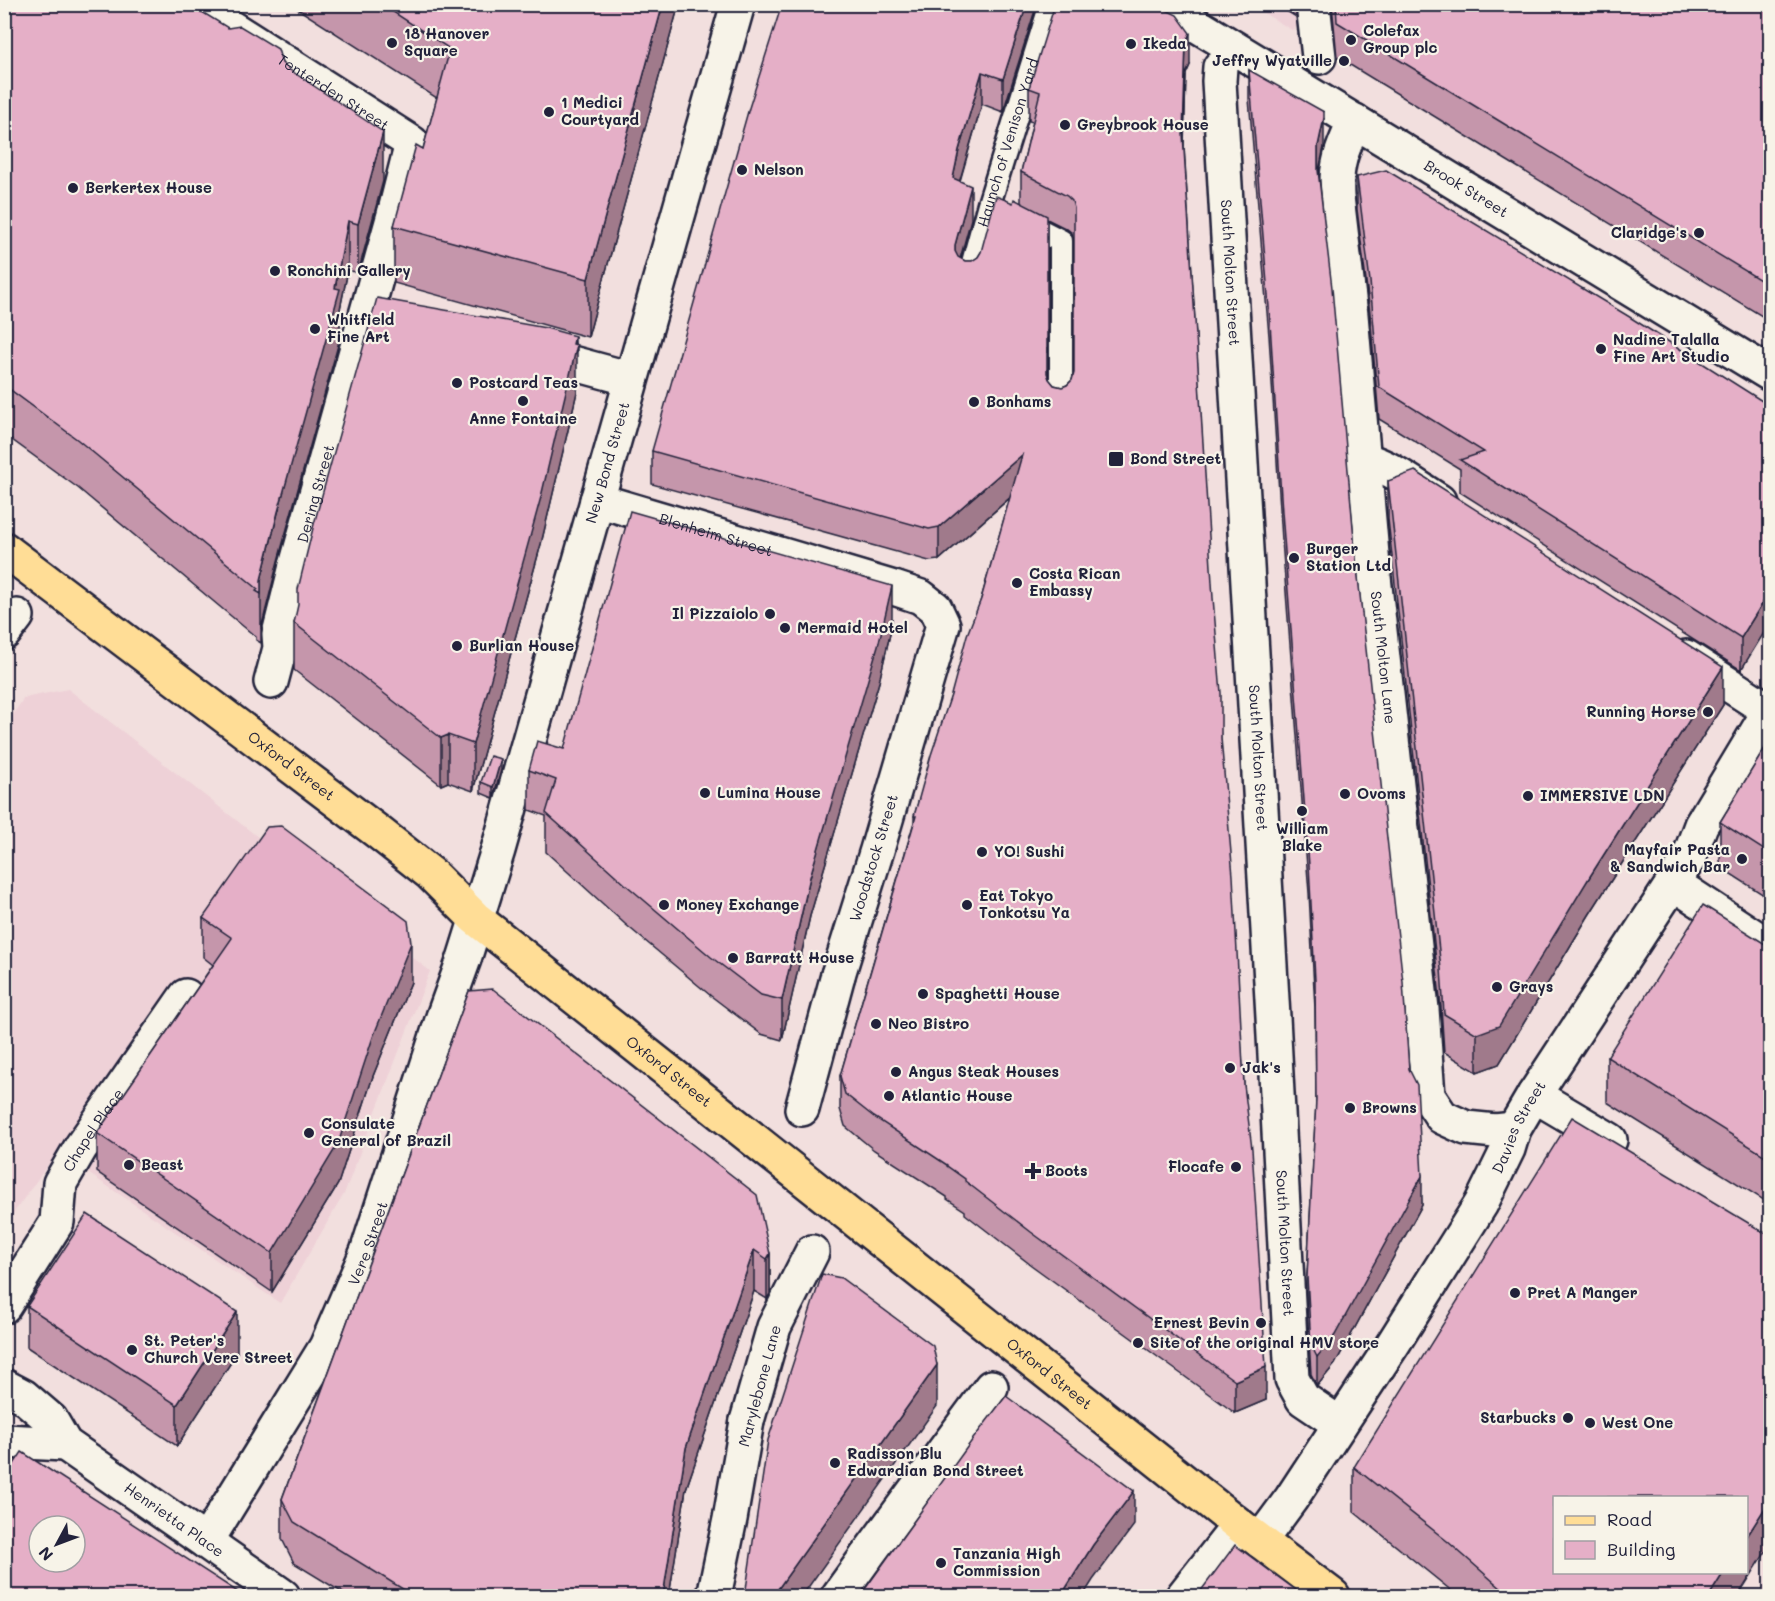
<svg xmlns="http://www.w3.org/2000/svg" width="1775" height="1601" viewBox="0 0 1775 1601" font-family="Mali,sans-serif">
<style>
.built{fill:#eed1d7}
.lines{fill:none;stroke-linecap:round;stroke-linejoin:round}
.service-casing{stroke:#22223b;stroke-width:27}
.pedestrian-casing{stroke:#22223b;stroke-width:38}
.minor-casing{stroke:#22223b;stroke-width:38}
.tertiary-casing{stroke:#22223b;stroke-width:38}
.secondary-casing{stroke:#22223b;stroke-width:38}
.primary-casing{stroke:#22223b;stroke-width:38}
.service{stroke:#f7f3e8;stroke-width:22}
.pedestrian{stroke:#f7f3e8;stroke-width:33}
.minor{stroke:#f7f3e8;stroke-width:33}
.tertiary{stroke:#f7f3e8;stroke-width:33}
.secondary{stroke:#f7f3e8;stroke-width:33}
.primary{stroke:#ffdd96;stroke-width:33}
.wall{fill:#c596ab;stroke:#22223b;stroke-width:1.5;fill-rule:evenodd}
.shaded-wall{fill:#a07a8b;stroke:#22223b;stroke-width:1.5}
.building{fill:#e5afc7;stroke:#22223b;stroke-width:1.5;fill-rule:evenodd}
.poi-dot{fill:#22223b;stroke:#f7f3e8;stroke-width:2}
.labels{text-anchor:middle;stroke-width:4.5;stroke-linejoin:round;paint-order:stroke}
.poi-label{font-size:15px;font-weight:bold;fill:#22223b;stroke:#f7f3e8;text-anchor:start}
.street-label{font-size:15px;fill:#22223b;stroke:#f7f3e8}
</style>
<rect width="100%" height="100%" fill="#f2dfde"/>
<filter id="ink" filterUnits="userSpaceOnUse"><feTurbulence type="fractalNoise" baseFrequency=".0167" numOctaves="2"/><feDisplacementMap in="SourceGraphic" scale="12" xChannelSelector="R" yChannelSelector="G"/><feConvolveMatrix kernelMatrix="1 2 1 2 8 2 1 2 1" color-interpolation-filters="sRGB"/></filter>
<g filter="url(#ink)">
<g class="built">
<path d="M1250,5H1309L1310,16L1292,30Z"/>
<path d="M68,689L430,971L344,1194L280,1303L57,1152L5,1225V726L24,698Z"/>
</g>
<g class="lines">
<defs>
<g id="service">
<path d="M1020,220L1061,241V406"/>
<path id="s1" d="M968,281L989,204L1051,4"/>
</g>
<g id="pedestrian">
<path id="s2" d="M194,4L412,143L395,211"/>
<path d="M1313,4L1319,57"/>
<path id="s3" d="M1220,67L1219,81L1273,1017L1292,1379L1303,1399L1340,1424"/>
<path d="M4,633L17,616"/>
<path d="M271,682L280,648L279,634L296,566"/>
<path d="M802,1109L838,975"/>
<path d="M747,1421L774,1327L812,1252"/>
<path d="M866,1557L991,1387"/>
</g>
<g id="minor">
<path id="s4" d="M1355,121C1342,149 1335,165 1337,197L1351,315L1374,577L1422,1009L1428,1096L1442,1117L1466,1128L1495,1131L1514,1129"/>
<path d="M535,353L631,379"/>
<path d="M1365,460C1392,467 1416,487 1439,501"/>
<path id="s5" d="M597,500L894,588L921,597L935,608L943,625L877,850L838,975"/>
<path id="s6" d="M296,566L395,211"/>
<path d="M1686,657L1770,711"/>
<path d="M1673,883L1770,947"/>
<path d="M1534,1095L1610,1140"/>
<path id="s7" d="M4,1306L57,1222L60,1183L81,1147L186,996"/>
<path id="s8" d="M1260,1541L1291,1499L1393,1344L1481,1204L1508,1149L1514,1129L1534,1095L1688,860L1701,825L1770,710"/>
<path d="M714,1596L730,1519L747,1421"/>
<path d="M838,1596L866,1557"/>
<path d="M1183,1596L1239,1525"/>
</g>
<g id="tertiary">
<path id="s9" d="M1162,4L1770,374"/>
<path d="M4,1386L23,1396L51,1420L65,1444L206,1542"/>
<path d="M4,1441L65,1444"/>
</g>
<g id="secondary">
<path id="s10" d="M283,1596L206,1542L326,1347L367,1252L443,1017L464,959L498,850L738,4"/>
</g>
<g id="primary">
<path id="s11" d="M4,549L378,832L430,873L475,918L494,933L1239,1525L1333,1596"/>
</g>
</defs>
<use href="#service" class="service-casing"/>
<use href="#pedestrian" class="pedestrian-casing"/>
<use href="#minor" class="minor-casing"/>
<use href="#tertiary" class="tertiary-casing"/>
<use href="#secondary" class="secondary-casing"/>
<use href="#primary" class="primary-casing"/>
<use href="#service" class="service"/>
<use href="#pedestrian" class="pedestrian"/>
<use href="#minor" class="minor"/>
<use href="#tertiary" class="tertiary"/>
<use href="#secondary" class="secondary"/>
<use href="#primary" class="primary"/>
</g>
<g class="wall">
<path d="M4,4L228,28L282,63L383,181L358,273L348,270L340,309V338L278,561L261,629V643L256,640V637L78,488L4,434Z"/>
<path d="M290,4H679L588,337L394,283V226L423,149L437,98Z"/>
<path d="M1037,4L1003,112L982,104L960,181L971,219L960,258L965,261H972L978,257L1013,203H1021V172L1033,122L1029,121V88L1190,65L1186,74L1184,146L1221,742L1244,1085L1266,1400L1235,1413L1031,1265L965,1214V1211L947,1199V1197L874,1150L845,1126L840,1109V1076L914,822V816L981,599L1010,498L939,560L929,561L652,484V451ZM1047,219L1067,229L1072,233L1074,240V373L1072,380L1067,385L1062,387L1054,385L1049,379L1047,373Z"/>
<path d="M1275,4H1296V17Z"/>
<path d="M1332,4H1770V321L1337,57Z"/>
<path d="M1249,70L1324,147L1319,173L1355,550L1409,1069L1422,1205L1335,1364L1317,1386L1311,1374L1307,1306V1277L1316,1104L1315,1009L1309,893L1282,540L1269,336L1249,99Z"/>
<path d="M1357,177L1770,406L1741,670L1460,492V469L1379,419L1370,313L1357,209Z"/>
<path d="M575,344L577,392L541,544L473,791L448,782L441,785L294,670V623Z"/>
<path d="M1388,481L1723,705L1589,915L1499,1064L1477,1072L1444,1052L1441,1007L1388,519Z"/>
<path d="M892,625L879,682L810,916L782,1040L761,1034L711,996L625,924L546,852V816L529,810V770L564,749Z"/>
<path d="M1770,740V899L1720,867V822Z"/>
<path d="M501,770L493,798L481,793V782Z"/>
<path d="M203,918L411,982L373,1076L338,1184L272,1292L97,1172V1133L213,965L203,957Z"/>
<path d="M1770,947V1204L1607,1102V1057Z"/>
<path d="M469,991L770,1254V1294L767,1299L754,1291L686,1489L669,1596H348L294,1563L282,1539V1499Z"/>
<path d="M27,1306L237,1353L177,1446L27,1347Z"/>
<path d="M1354,1467L1738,1596H1458L1354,1512Z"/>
</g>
<g class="shaded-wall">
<path d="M663,4H679L588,337V279Z"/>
<path d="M1027,4H1037L1003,112V79Z"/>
<path d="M1190,33V65L1186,74L1183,167V134L1186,42Z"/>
<path d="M982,72V104L959,183L953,178L959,150Z"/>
<path d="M1324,118V147L1318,175V146Z"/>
<path d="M383,132V181L358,273V224Z"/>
<path d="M971,186V219L955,277V245Z"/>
<path d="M348,221V270L340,309V338L278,561L261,629V580L335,288Z"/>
<path d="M575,336V355L577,345V392L541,544L473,791V744Z"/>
<path d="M1022,455V487L939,560V527Z"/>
<path d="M892,586V625L879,682L810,916L782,1040V1000L810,877Z"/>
<path d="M1770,591V623L1741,670V638Z"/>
<path d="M1723,667V705L1589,915L1499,1064L1477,1072V1034L1589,878Z"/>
<path d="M448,735V782L441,785V738Z"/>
<path d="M501,759V770L493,798V787Z"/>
<path d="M411,943V982L373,1076L338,1184L272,1292V1253Z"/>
<path d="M1422,1176V1205L1335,1364L1317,1386V1357Z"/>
<path d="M754,1250V1291L686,1489L669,1596H663L686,1448Z"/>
<path d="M770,1254V1294L767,1299V1259Z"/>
<path d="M237,1312V1353L177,1446V1405Z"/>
<path d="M937,1365V1406L802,1596H773Z"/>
<path d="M1266,1367V1400L1235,1413V1381Z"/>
<path d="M1134,1491V1525L1093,1580L1083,1596H1061L1093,1545Z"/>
<path d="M1770,1500V1545L1738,1596H1709L1724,1572H1746V1538Z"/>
</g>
<g class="building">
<path d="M4,4H189L228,28L240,26L278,49L282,63L290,70L383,132L358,224L348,221L335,288L340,289L278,512L261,580V594L256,591L258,589L78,440L4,385Z"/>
<path d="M381,4H663L588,279L394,226L416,145L423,149L450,49Z"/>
<path d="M782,4H1027L1003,79L982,72L959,150L953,178L971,186L955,245V251L958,257L965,261H972L978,257L981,252L996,196L1013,203L1014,199L1047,216V373L1049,379L1054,385L1062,387L1067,385L1072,380L1074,373V208L1072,201L1067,196L1021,172L1040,92L1029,88L1055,4H1154L1177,15L1190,33L1186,42L1183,134L1213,598L1221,693V738L1233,876L1244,1085L1252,1149L1266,1367L1235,1381L1031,1232L965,1181V1179L947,1166V1165L874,1117L845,1094L840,1076L916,816H914L931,755L951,695L967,635L981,599L1022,455L939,527L929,529L652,451L749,108Z"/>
<path d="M1336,4H1770V286L1337,22Z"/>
<path d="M1249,70L1324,112V118L1318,146V170L1332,288L1355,550L1403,982L1409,1069L1417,1085L1422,1176L1335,1335L1317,1357L1311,1345L1307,1277L1316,1100L1315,980L1309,865L1282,512L1269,307Z"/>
<path d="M1386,170L1628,316L1770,406V591L1741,638L1460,460L1484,452L1379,387L1370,281L1357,177Z"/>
<path d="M377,298L546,328L575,336L573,344L577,345L541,497L473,744L448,735L441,738L294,623L298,605V589L314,524Z"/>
<path d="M1415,471L1723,667L1589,878L1499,1026L1477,1034L1444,1014L1441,969L1388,481Z"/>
<path d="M630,511L892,586L879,642L810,877L782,1000L761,995L711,957L625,884L546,813L556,780L529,770L537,741L564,749Z"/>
<path d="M1770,740V854L1720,822Z"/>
<path d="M490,756L501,759L493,787L481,782Z"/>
<path d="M281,826L408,921L411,943L373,1037L338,1144L272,1253L97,1133L232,938L203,918L267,827Z"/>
<path d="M1703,905L1770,947V1159L1607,1057Z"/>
<path d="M493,989L757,1195L770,1254L767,1259L754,1250L686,1448L663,1596H414L294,1522L282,1499L469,991Z"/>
<path d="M1572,1117L1770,1236V1500L1746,1538V1497H1554V1572H1724L1709,1596H1510L1447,1541L1354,1467Z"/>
<path d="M87,1214L237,1312L177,1405L27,1306Z"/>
<path d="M822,1274L841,1278L933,1346L937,1365L773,1596H745L768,1440Z"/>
<path d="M1006,1396L1134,1491L1093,1545L1061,1596H860L973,1439Z"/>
<path d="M22,1452L244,1596H4V1479ZM39,1526H75V1562H39Z"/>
<path d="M1235,1545L1304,1596H1197Z"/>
</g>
</g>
<g class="poi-dot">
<circle cx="1351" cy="40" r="6"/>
<circle cx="392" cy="43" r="6"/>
<circle cx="1131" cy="44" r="6"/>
<circle cx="1344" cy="61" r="6"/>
<circle cx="549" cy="112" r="6"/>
<circle cx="1065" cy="125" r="6"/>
<circle cx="742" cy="170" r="6"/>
<circle cx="73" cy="188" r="6"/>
<circle cx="1699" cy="233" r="6"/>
<circle cx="275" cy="271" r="6"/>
<circle cx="315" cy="329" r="6"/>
<circle cx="1601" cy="349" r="6"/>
<circle cx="457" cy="383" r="6"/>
<circle cx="523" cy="401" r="6"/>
<circle cx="974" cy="402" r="6"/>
<rect x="1108" y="451" width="16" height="16" rx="3"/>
<circle cx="1294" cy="558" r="6"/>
<circle cx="1017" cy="583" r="6"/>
<circle cx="770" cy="614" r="6"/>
<circle cx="785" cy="628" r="6"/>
<circle cx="457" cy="646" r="6"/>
<circle cx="1708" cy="712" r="6"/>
<circle cx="705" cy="793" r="6"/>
<circle cx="1345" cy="794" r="6"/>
<circle cx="1528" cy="796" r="6"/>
<circle cx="1302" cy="811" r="6"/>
<circle cx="982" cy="852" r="6"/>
<circle cx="1742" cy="859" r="6"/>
<circle cx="664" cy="905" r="6"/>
<circle cx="967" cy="905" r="6"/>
<circle cx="733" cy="958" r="6"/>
<circle cx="1497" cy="987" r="6"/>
<circle cx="923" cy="994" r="6"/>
<circle cx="876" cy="1024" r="6"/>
<circle cx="1230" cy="1068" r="6"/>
<circle cx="896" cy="1072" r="6"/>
<circle cx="889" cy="1096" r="6"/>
<circle cx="1350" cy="1108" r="6"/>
<circle cx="309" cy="1133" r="6"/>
<circle cx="129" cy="1165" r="6"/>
<circle cx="1236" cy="1167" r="6"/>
<path d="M1030 1162h6v6h6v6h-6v6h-6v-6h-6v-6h6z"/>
<circle cx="1515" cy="1293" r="6"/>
<circle cx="1261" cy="1323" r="6"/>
<circle cx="1138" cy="1343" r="6"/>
<circle cx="132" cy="1350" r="6"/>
<circle cx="1568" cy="1418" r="6"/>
<circle cx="1590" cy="1423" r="6"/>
<circle cx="835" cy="1463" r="6"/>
<circle cx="941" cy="1563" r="6"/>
</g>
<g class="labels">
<g class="poi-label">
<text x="1363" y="36">Colefax<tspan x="1363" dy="17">Group plc</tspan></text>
<text x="404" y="39">18 Hanover<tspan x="404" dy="17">Square</tspan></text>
<text x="1143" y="49">Ikeda</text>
<text x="1332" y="66" text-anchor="end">Jeffry Wyatville</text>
<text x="561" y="108">1 Medici<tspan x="561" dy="17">Courtyard</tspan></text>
<text x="1077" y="130">Greybrook House</text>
<text x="754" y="175">Nelson</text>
<text x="85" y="193">Berkertex House</text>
<text x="1687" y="238" text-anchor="end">Claridge's</text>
<text x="287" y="276">Ronchini Gallery</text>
<text x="327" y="325">Whitfield<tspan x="327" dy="17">Fine Art</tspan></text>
<text x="1613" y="345">Nadine Talalla<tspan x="1613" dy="17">Fine Art Studio</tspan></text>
<text x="469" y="388">Postcard Teas</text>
<text x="986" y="407">Bonhams</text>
<text x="523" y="424" text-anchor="middle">Anne Fontaine</text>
<text x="1130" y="464">Bond Street</text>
<text x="1306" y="554">Burger<tspan x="1306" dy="17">Station Ltd</tspan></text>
<text x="1029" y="579">Costa Rican<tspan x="1029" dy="17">Embassy</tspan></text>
<text x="758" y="619" text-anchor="end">Il Pizzaiolo</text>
<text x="797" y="633">Mermaid Hotel</text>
<text x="469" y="651">Burlian House</text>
<text x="1696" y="717" text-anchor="end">Running Horse</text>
<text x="717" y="798">Lumina House</text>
<text x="1357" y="799">Ovoms</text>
<text x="1540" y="801">IMMERSIVE LDN</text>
<text x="1302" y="834" text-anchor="middle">William<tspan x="1302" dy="17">Blake</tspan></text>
<text x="1730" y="855" text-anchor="end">Mayfair Pasta<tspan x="1730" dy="17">&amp; Sandwich Bar</tspan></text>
<text x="994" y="857">YO! Sushi</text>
<text x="979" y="901">Eat Tokyo<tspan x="979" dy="17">Tonkotsu Ya</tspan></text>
<text x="676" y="910">Money Exchange</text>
<text x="745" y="963">Barratt House</text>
<text x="1509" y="992">Grays</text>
<text x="935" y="999">Spaghetti House</text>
<text x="888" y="1029">Neo Bistro</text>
<text x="1242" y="1073">Jak's</text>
<text x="908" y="1077">Angus Steak Houses</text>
<text x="901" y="1101">Atlantic House</text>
<text x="1362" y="1113">Browns</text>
<text x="321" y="1129">Consulate<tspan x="321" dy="17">General of Brazil</tspan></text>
<text x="141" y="1170">Beast</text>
<text x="1224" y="1172" text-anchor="end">Flocafe</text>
<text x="1045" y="1176">Boots</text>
<text x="1527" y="1298">Pret A Manger</text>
<text x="1249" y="1328" text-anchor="end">Ernest Bevin</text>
<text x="144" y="1346">St. Peter's<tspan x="144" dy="17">Church Vere Street</tspan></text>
<text x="1150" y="1348">Site of the original HMV store</text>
<text x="1556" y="1423" text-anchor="end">Starbucks</text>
<text x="1602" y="1428">West One</text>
<text x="847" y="1459">Radisson Blu<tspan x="847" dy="17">Edwardian Bond Street</tspan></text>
<text x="953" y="1559">Tanzania High<tspan x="953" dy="17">Commission</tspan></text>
</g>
<g class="street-label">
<text dy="5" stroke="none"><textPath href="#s2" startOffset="165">Tenterden Street</textPath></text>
<text dy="5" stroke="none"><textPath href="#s1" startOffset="144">Haunch of Venison Yard</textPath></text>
<text dy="5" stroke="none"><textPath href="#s9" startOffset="356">Brook Street</textPath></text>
<text dy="5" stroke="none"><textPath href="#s3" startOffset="206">South Molton Street</textPath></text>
<text dy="5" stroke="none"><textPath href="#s10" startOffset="1252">New Bond Street</textPath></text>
<text dy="5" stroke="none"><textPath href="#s6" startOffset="75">Dering Street</textPath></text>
<text dy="5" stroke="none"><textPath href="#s5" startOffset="124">Blenheim Street</textPath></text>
<text dy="5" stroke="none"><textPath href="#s4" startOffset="542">South Molton Lane</textPath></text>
<text dy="5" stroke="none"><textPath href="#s3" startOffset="692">South Molton Street</textPath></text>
<text dy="5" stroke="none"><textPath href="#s11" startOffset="360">Oxford Street</textPath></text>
<text transform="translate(874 858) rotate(-73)" y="5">Woodstock Street</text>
<text dy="5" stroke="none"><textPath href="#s11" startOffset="846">Oxford Street</textPath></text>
<text dy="5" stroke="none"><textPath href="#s8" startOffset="489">Davies Street</textPath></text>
<text dy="5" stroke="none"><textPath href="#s7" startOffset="201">Chapel Place</textPath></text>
<text dy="5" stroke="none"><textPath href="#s3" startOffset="1178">South Molton Street</textPath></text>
<text dy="5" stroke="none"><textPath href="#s10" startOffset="435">Vere Street</textPath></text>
<text dy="5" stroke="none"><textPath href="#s11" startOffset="1332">Oxford Street</textPath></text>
<text transform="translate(760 1386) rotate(-75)" y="5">Marylebone Lane</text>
<text transform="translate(174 1520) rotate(35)" y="5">Henrietta Place</text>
</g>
</g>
<rect width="1775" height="1601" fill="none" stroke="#f7f3e8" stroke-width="24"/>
<rect x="12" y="12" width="1751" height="1577" fill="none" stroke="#22223b" stroke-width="2" filter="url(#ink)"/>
<rect x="1553" y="1496" width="195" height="78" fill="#f7f3e8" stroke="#a29fa3" stroke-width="1.5"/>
<rect x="1565" y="1516" width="30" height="9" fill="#ffdd96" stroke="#a29fa3" stroke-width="1.5"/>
<text x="1607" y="1526" font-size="18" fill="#22223b">Road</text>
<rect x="1565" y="1541" width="30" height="18" fill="#e5afc7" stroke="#a29fa3" stroke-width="1.5"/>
<text x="1607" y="1556" font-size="18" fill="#22223b">Building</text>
<g transform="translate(57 1544) rotate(229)"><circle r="28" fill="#f7f3e8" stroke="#a29fa3" stroke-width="1.5"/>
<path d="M0-4.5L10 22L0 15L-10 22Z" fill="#22223b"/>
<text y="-9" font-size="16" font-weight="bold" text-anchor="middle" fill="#22223b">N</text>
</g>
</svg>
